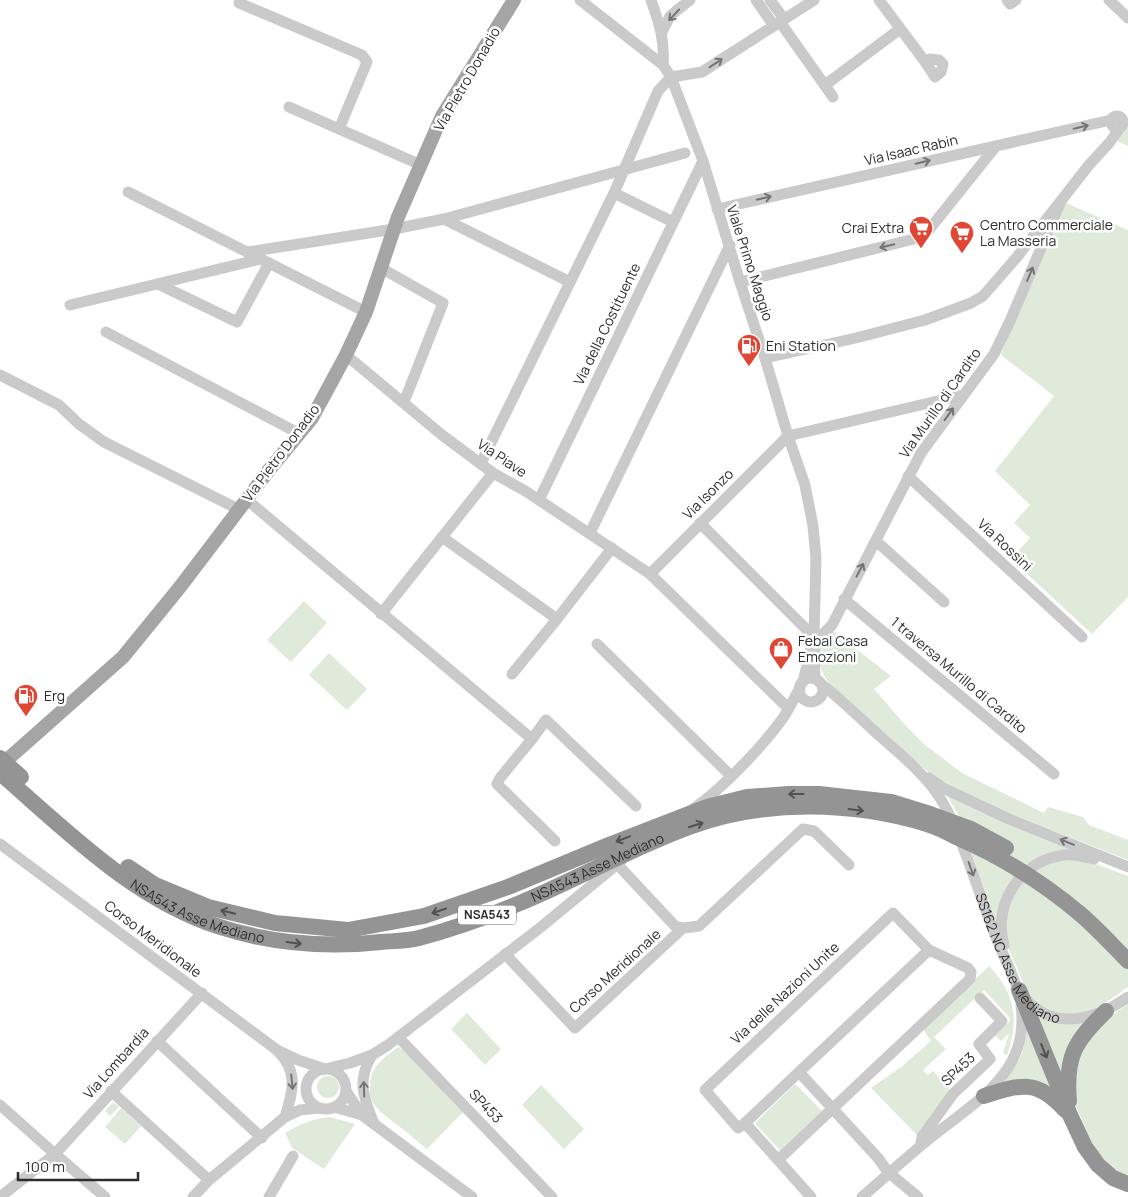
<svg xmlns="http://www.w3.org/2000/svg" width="1128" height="1197" viewBox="0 0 1128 1197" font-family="Manrope,sans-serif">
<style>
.green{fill:#e0eadb}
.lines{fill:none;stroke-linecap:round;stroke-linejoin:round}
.minor{stroke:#cacaca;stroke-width:11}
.major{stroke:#a5a5a5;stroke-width:14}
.highway{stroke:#949494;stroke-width:16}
.highway-bridge{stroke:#949494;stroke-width:16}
.oneway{stroke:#747474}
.oneway2{stroke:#515151}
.labels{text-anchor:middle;stroke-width:5;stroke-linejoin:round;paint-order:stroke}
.shield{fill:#fff;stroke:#6c6c6c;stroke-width:1}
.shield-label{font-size:12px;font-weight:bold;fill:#2d2d2d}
.street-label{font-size:14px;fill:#2d2d2d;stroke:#fff}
.poi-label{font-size:14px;fill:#2d2d2d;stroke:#fff;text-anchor:start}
</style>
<rect width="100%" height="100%" fill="#fff"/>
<g class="green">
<path d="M1128,119V146L1115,140Z"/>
<path d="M1066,203L1128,230V597L1092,634L1011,559L1030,538L1014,523L1030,505L995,471L1054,396L1001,355L1015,317Z"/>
<path d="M304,601L327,623L291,662L267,640Z"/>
<path d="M832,630L891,676L874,689L907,727L924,744L962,773L1044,813L1048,807L1083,817L1089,825L1128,840V860L995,808L946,785L927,771L833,688C825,679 813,659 820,647C823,641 828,636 832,630Z"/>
<path d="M329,653L367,689L347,710L309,675Z"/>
<path d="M946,793L1075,848L1048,853L1032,861L998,927L958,815Z"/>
<path d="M1085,860L1128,876V987C1112,998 1091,1015 1071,1016C1057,1017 1036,1006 1028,994C1024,987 1021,977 1018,970C1013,958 1006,946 1005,934C1003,904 1021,872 1051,862C1061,859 1074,860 1085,860Z"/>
<path d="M989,966C1016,994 1019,1020 1007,1056L1003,1052L1009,1034L1001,1041L995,1036L1009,1022L1010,1018L984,990L934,1037L946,1049L923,1070L928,1075L933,1071L948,1087L949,1092L918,1136L871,1088L901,1067L931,1041L924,1031L925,1027Z"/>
<path d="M1128,1004V1178L1120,1174L1100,1156L1091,1141L1075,1104L1071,1088L1085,1038L1098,1025Z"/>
<path d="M467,1013L501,1049L485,1065L451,1029Z"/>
<path d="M1037,1015L1074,1024L1086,1022L1062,1075Z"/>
<path d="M1028,1027L1054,1091L1005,1082L1022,1054Z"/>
<path d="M398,1047L406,1052L463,1112L427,1149C417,1142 410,1134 400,1127C391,1120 380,1113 374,1104C370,1098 369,1092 370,1085C371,1066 384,1058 398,1047Z"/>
<circle cx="328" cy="1087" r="11"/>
<path d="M795,1084L822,1111L780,1150L756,1125V1122Z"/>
<path d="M541,1085L584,1129L564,1149L522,1105Z"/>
<path d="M113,1102L119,1107L110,1116L105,1111Z"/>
<path d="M121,1108L141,1126L125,1144L105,1127Z"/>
<path d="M330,1117L355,1124L324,1169L292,1148L285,1133C300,1124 312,1119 330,1117Z"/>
</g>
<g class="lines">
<g class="minor">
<path d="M580,0L663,65L671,77L703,161L740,282L765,358L788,436L805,485L813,526L816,558L814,637L815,679"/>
<path d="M651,0C659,23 665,40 663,65"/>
<path d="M756,0L774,26"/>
<path d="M770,0L784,19"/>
<path d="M879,0L926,63"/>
<path d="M1007,0L1010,4L1016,0"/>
<path d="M1109,0L1128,18"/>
<path d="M239,3L362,55L367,62L339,129"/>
<path d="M780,22L833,97"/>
<path d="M662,32L670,16L690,0"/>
<path d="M930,59L939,60L943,64L941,72L935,77L926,63Z"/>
<path d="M825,85L900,29"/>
<path d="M289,107L421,165"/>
<circle cx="1117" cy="122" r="6"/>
<path d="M128,192L366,312"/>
<path d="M614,193L673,222"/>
<path d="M717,209L1111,120"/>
<path d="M444,219L570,282"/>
<path d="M248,252L394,229L444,219L685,153"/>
<path d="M381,268L443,303L404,402"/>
<path d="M740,282L918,238L928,231L996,146"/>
<path d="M158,284L237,322L269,263"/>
<path d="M70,305L261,259"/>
<path d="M106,332L300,434"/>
<path d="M346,355L442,435L493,473L527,492L650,574L788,708"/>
<path d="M765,358L856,338L925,320L971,303L983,296L1017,257L1089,165L1110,142L1121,126"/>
<path d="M0,375L59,405L79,424L104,442L238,509"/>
<path d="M481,463L614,193L658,91L671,77L702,72L814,0"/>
<path d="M908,476L1082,637"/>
<path d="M246,499L532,739L500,778L497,784L555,841"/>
<path d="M539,500L703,161"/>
<path d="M700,523L814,637"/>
<path d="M590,533L730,245"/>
<path d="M442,537L557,619"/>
<path d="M876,541L944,602"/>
<path d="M650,574L788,436L963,395"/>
<path d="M844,599L1054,774"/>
<path d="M381,614L493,473"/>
<path d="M814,637L821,636L832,625L921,453L994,354L1010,321L1061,201"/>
<path d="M597,644L731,776"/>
<path d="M512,674L557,619L612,548"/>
<circle cx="811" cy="690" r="12"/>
<path d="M803,682L811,648"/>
<path id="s1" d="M820,683C842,700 862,720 882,738C902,756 926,775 940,798C955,822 963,847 973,874C984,905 994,936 1008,965C1012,973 1014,983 1019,990C1047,1033 1092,1022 1128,997"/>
<path d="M532,739L546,720L636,806"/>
<path d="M929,778L943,788L1009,819L1128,867"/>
<path d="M693,809C722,789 762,747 783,718C789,709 794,698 800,688"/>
<path d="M0,844L277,1050L298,1060L325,1069L350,1063L372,1055L388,1045L541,927L621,861"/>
<path d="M617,864L675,926L683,928L699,926L803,829L814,831L849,865"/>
<path d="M1004,945C992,904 1021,860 1064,855C1073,854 1085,857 1094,859"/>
<path d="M505,954L575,1028L683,928"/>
<path d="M398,1037L552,1197"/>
<path d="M157,1041L262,1138"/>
<path d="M277,1050C299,1072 293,1091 285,1117"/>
<path d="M372,1055C356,1081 364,1098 374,1124"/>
<circle cx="326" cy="1089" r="20"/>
<path d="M111,1091L209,1180"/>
<path d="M346,1091L362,1115L472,1197"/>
<path d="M0,1105L55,1154L202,993"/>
<path d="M334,1107L362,1115"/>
<path d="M745,1123L799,1072"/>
<path d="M921,1143L922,1137L953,1094L990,1059L979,1044L1002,1021L980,998"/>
<path d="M778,1160L970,979L971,972L968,968L929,950"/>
<path d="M0,1197L55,1154L105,1197"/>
<path d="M193,1197L209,1180L285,1117L300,1110L319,1108"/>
<path d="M269,1197L293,1156"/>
<path d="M811,1197L745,1123L738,1128L705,1090L893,913L929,950L799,1072L878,1158L888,1172L918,1197"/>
<path d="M862,1197C886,1176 909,1155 934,1135C978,1100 1030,1071 1021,1006"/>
</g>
<path class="major" d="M0,766L123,657L180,587L269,470L312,418L346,355L366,312L398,217L442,116L514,0"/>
<g class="highway">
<path d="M1019,990L1070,1115L1085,1147L1098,1165L1113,1178L1128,1184"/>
<path d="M984,1096C1021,1084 1037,1079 1065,1110"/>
<path d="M1069,1101C1065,1056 1075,1041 1106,1011"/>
</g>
<g class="highway-bridge">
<path d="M0,758L21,777"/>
<path id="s2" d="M0,773C67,831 133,899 220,927C273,944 326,948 381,942C394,941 407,941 419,938C453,929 487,917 520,903C578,879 633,847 692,826C765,799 854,802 927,824C937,827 947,832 956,837C1000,856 1042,882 1079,913C1096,927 1112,945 1128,961"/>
<path d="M128,867L155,885L208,907L275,923L348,930L424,916L508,887L609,845L707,807L747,797L788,794H819L891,802L930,814L971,829L1006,848"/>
</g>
</g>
<defs><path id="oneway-shaft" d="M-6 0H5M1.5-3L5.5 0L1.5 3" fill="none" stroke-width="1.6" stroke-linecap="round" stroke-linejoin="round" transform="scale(1.25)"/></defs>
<g class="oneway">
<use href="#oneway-shaft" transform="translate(674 15) rotate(133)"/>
<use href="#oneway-shaft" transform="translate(716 63) rotate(-33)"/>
<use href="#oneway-shaft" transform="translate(1081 127) rotate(-13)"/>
<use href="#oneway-shaft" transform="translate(923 162) rotate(-13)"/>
<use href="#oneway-shaft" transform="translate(764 198) rotate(-13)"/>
<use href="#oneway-shaft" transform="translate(887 246) rotate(166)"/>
<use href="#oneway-shaft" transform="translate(1030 274) rotate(-67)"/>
<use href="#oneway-shaft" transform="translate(949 414) rotate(-54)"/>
<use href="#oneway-shaft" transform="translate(860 570) rotate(-62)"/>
<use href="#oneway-shaft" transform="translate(1067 842) rotate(-158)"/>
<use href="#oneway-shaft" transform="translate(971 869) rotate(71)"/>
<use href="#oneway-shaft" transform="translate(292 1082) rotate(84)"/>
<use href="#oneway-shaft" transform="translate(364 1089) rotate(-92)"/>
</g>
<g class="oneway2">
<use href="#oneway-shaft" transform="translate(796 794) rotate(180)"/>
<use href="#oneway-shaft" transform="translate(856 810) rotate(7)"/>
<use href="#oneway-shaft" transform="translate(696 825) rotate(-18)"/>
<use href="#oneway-shaft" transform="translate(623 839) rotate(159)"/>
<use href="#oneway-shaft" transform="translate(439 911) rotate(161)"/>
<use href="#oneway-shaft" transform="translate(228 912) rotate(-166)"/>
<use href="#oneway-shaft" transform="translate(294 943) rotate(7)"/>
<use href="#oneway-shaft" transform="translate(1044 1051) rotate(68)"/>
</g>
<defs>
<symbol id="supermarket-pin" viewBox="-11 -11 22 30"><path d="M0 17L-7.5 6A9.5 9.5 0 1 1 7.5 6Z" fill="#e04633" stroke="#fff"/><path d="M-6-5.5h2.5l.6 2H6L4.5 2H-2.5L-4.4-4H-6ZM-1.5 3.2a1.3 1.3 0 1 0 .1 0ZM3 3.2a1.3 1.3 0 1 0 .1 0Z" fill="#fff"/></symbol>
<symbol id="fuel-pin" viewBox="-11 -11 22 30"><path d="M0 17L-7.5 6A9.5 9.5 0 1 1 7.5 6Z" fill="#e04633" stroke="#fff"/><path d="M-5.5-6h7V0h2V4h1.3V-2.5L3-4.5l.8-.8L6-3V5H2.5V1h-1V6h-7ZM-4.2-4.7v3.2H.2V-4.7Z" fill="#fff"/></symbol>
<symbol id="shop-pin" viewBox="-11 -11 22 30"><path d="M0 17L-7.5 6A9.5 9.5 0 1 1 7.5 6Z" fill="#e04633" stroke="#fff"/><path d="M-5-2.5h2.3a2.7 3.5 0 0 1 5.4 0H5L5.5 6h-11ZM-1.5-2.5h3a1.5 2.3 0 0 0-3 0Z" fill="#fff"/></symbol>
</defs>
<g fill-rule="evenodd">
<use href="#supermarket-pin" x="907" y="214" width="28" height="38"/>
<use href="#supermarket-pin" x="948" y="219" width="28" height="38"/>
<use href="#fuel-pin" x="735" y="332" width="28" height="38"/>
<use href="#shop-pin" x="767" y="635" width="28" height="38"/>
<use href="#fuel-pin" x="12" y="682" width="28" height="38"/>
</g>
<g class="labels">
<rect class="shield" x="458" y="905.5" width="58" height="19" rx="4"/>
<g class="shield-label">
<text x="487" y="919">NSA543</text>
</g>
<g class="street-label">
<text transform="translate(467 79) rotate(-60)" y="5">Via Pietro Donadio</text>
<text transform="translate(911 150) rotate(-13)" y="5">Via Isaac Rabin</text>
<text transform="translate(750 263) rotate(72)" y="5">Viale Primo Maggio</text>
<text transform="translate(607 324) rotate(-64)" y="5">Via della Costituente</text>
<text transform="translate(940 403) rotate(-55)" y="5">Via Murillo di Cardito</text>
<text transform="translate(281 453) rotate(-53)" y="5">Via Pietro Donadio</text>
<text transform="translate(502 458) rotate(34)" y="5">Via Piave</text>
<text transform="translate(708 494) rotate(-45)" y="5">Via Isonzo</text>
<text transform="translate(1005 545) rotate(43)" y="5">Via Rossini</text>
<text transform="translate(959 675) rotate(40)" y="5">1 traversa Murillo di Cardito</text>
<text dy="5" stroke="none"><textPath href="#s2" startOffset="664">NSA543 Asse Mediano</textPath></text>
<text dy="5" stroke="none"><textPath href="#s2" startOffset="244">NSA543 Asse Mediano</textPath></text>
<text transform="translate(153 939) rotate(37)" y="5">Corso Meridionale</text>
<text dy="5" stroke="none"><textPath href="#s1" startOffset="348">SS162 NC Asse Mediano</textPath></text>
<text transform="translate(615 971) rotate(-42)" y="5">Corso Meridionale</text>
<text transform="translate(785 993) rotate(-43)" y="5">Via delle Nazioni Unite</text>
<text transform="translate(116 1063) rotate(-48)" y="5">Via Lombardia</text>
<text transform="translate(958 1069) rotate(-44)" y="5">SP453</text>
<text transform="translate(486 1106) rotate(46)" y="5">SP453</text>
</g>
<g class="poi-label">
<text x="980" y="230">Centro Commerciale<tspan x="980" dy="16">La Masseria</tspan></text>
<text x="904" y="233" text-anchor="end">Crai Extra</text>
<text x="766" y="351">Eni Station</text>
<text x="798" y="646">Febal Casa<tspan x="798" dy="16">Emozioni</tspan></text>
<text x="44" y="701">Erg</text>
</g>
</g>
<path d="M18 1172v8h120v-8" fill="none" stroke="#2d2d2d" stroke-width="2.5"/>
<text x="25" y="1172" font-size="15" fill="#2d2d2d" stroke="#ffffff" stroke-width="4" paint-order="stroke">100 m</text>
</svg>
